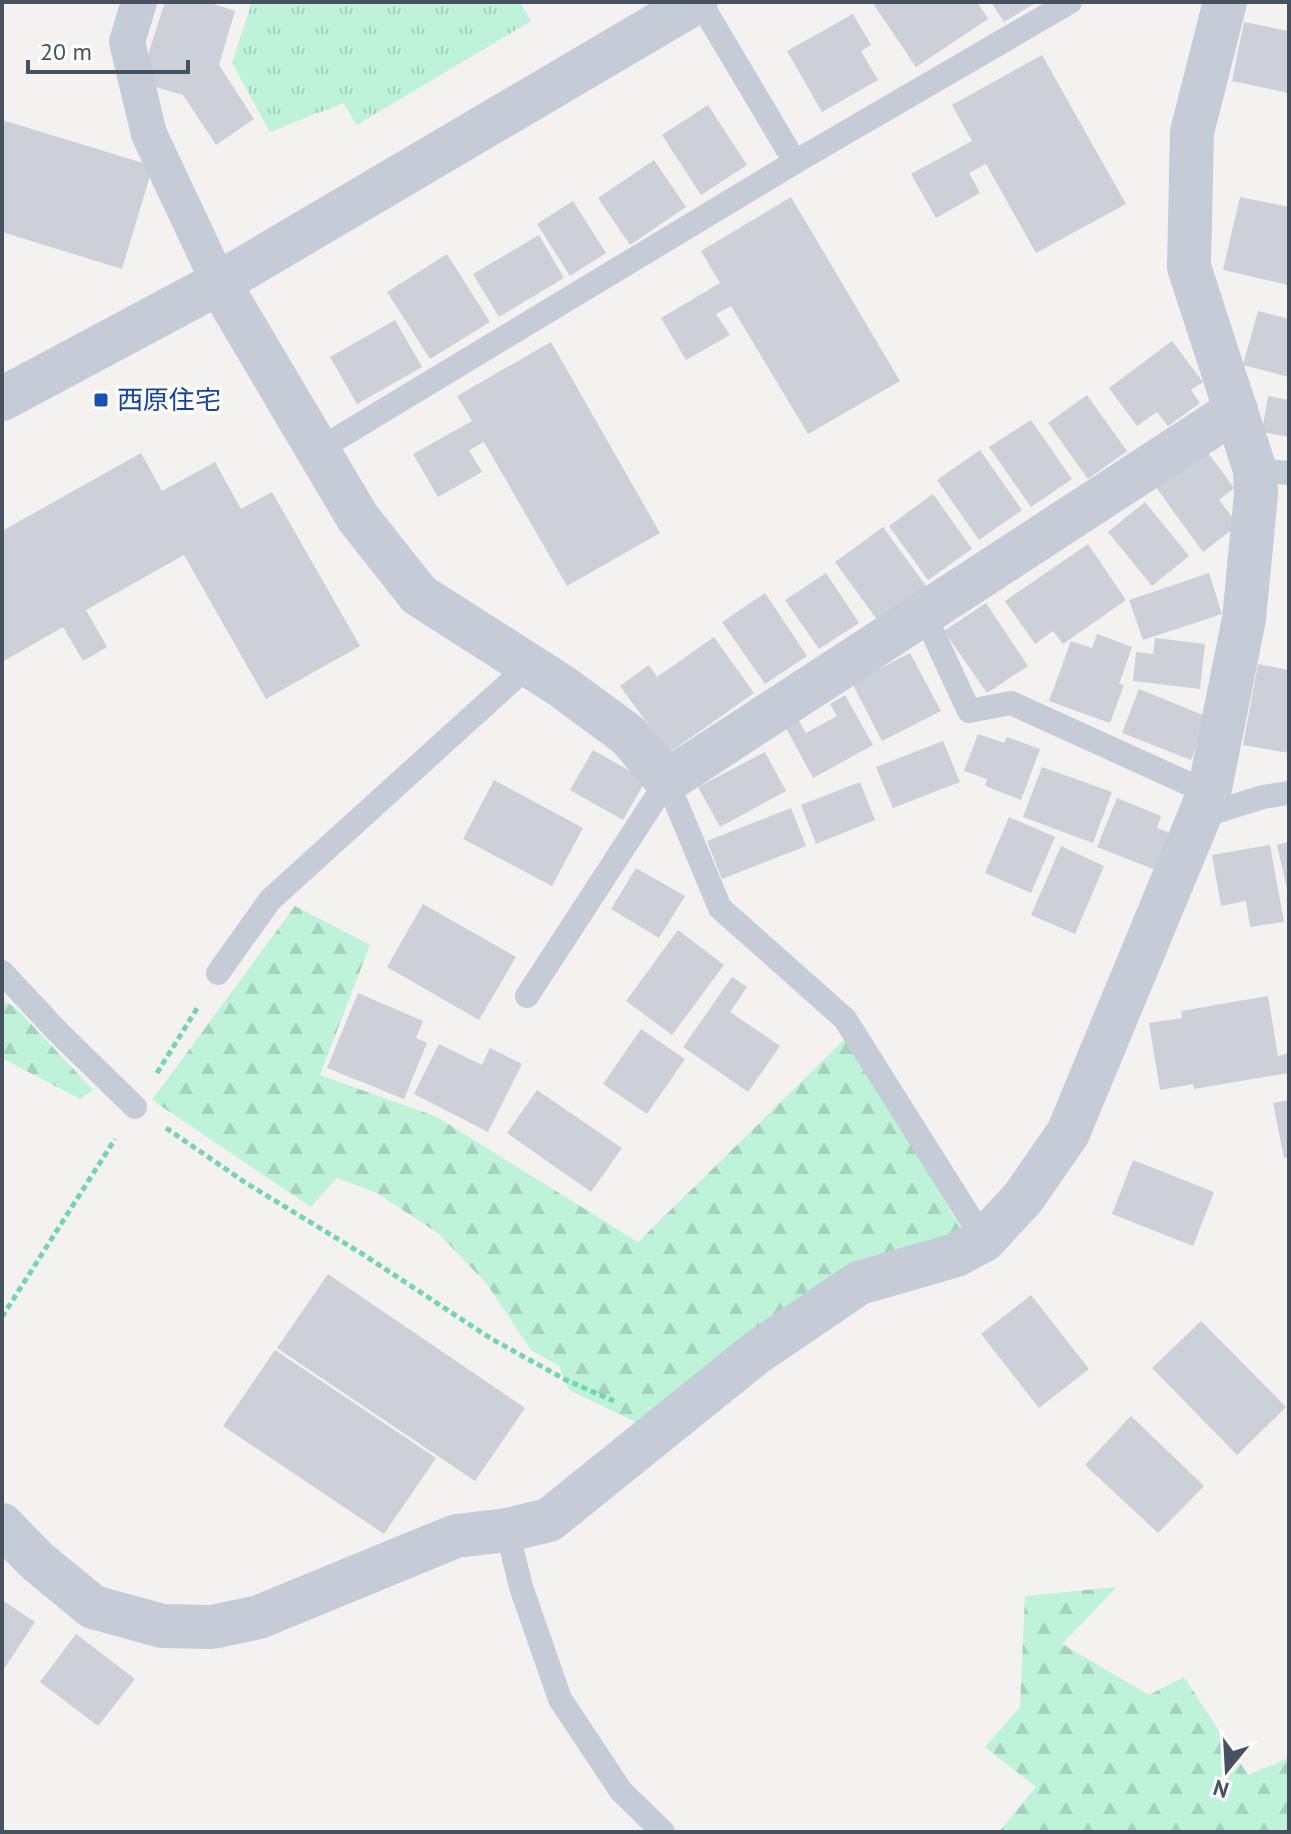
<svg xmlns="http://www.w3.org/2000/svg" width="1291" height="1834" viewBox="0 0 1291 1834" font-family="'PT Sans','Noto Sans JP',sans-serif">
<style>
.forest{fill:url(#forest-firs)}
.park{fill:url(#park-tufts)}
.building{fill:#cdd0d6}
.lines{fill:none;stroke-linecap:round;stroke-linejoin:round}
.path{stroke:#73d4ae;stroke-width:5;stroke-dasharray:6 4;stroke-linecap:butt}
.service{stroke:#c4ccd7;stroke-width:24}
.pedestrian{stroke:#c4ccd7;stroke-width:36}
.minor{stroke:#c4ccd7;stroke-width:44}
.tertiary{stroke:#c4ccd7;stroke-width:44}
.transit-dot{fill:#1a4fb4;stroke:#fff;stroke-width:3}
.labels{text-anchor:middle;stroke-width:7;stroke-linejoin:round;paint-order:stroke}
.transit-label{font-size:26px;fill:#164399;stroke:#fff;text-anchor:start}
</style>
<defs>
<pattern id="forest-firs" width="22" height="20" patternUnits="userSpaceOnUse" patternTransform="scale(2)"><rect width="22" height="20" fill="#bef3d8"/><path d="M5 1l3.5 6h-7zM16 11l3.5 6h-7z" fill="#a5d2bc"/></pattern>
<pattern id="park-tufts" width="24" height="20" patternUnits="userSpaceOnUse" patternTransform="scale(2)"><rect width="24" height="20" fill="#bef3d8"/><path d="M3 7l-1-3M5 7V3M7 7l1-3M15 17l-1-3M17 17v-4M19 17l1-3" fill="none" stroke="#a5d2bc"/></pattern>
</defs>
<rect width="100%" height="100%" fill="#f4f1f1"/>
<g class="forest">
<path d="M295,906L370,945L320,1075L437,1117L638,1242L847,1037L964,1233L648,1428L569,1390L559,1366L531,1350L487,1284L439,1234L377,1193L337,1178L311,1207L152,1100Z"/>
<path d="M2,999L17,1009L93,1090L80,1099L2,1058Z"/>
<path d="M1117,1587L1062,1644L1149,1695L1184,1677L1248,1775L1289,1758V1832H999L1036,1787L985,1747L1020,1707L1025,1596Z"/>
</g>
<path class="park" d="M252,2H520L531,21L357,125L343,103L270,132L232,63Z"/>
<g class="building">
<path d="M165,2H207L235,11L219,65L254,119L216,145L183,95L139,82Z"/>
<path d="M872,2H977L988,19L916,67Z"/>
<path d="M991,2H1037L1004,22Z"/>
<path d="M853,14L871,45L861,51L878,80L822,112L787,51Z"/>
<path d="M1244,22L1289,31V93L1232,81Z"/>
<path d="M1042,55L1126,204L1036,253L986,164L969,173L980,193L936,218L911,174L972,141L952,105Z"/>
<path d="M708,105L747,165L701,195L662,135Z"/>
<path d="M2,120L153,166L122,269L2,232Z"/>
<path d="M654,160L686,207L630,245L598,198Z"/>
<path d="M791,197L900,381L808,434L731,306L716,314L730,335L686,360L661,318L720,283L701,251Z"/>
<path d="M1240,197L1289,207V285L1223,270Z"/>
<path d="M573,201L606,253L570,276L537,224Z"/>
<path d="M539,235L564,278L499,317L473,274Z"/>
<path d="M447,254L490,322L430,359L387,292Z"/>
<path d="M1258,311L1289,319V377L1243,365Z"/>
<path d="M395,320L422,367L357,404L330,357Z"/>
<path d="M1172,341L1203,382L1191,390L1200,403L1168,426L1157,412L1137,426L1109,388Z"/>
<path d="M551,342L660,533L567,586L484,442L469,450L482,472L438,497L413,454L472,421L457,396Z"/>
<path d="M1087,395L1127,451L1088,479L1048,423Z"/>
<path d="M1268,396L1289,400V437L1262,432Z"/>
<path d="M1031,420L1072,479L1031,507L989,447Z"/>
<path d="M980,450L1022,510L979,540L937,480Z"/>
<path d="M1206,450L1234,488L1219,500L1238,525L1203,552L1155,486Z"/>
<path d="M141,453L162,491L215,462L241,509L272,492L360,646L266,699L184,555L86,610L107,647L83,661L63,627L2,662V531Z"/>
<path d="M933,494L972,549L928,580L889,526Z"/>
<path d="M1145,502L1189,556L1152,586L1108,532Z"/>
<path d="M883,527L926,586L878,621L835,562Z"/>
<path d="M1088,544L1126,600L1063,644L1053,631L1035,644L1005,601Z"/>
<path d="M826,573L859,623L819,649L785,600Z"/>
<path d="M1209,573L1222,614L1143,640L1129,600Z"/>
<path d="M765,593L807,656L765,684L722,622Z"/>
<path d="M986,603L1028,666L987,693L944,631Z"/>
<path d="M1097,634L1132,647L1119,684L1124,685L1110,723L1049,701L1071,641L1092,648Z"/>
<path d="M714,637L754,693L669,753L620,686L649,665L657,677Z"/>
<path d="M1155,638L1205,644L1200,689L1133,681L1136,652L1153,654Z"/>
<path d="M910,653L941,711L882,741L852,683Z"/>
<path d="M1258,664L1289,670V753L1243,745Z"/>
<path d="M1139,689L1208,717L1191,760L1122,733Z"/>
<path d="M845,695L873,745L813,778L786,728L799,721L806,733L837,716L830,704Z"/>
<path d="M978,734L1004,743L1007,737L1040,749L1021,800L985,786L987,779L964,771Z"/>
<path d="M943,741L960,782L893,808L876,767Z"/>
<path d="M593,750L646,780L623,820L570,790Z"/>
<path d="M765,752L786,791L720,827L698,787Z"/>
<path d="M1042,767L1112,792L1093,843L1023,817Z"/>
<path d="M494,780L583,828L552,886L463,839Z"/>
<path d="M860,782L875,820L816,844L801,805Z"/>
<path d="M1117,798L1161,816L1157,828L1178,836L1163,873L1097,847Z"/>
<path d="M791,808L806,846L722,879L707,841Z"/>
<path d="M1009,817L1055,837L1031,893L985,873Z"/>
<path d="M1289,842V893H1288L1277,845Z"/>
<path d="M1270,845L1284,922L1250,927L1246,901L1221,906L1212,855Z"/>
<path d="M1061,846L1104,866L1075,934L1031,915Z"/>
<path d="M636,868L685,896L659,938L611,909Z"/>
<path d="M423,904L516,957L479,1020L387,967Z"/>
<path d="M678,930L724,965L672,1035L626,1001Z"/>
<path d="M732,977L747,987L730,1012L780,1046L748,1092L683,1047Z"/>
<path d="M358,993L423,1021L416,1038L427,1043L404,1099L327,1068Z"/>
<path d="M1268,996L1278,1056L1289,1053V1073L1194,1089L1193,1084L1160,1090L1149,1023L1182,1018L1181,1011Z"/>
<path d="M641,1029L685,1059L647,1114L603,1084Z"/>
<path d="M439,1044L482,1065L490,1048L522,1064L488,1132L414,1094Z"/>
<path d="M537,1090L622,1148L591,1192L507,1133Z"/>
<path d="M1289,1100V1157L1284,1158L1273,1103Z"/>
<path d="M1133,1160L1214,1192L1193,1246L1112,1214Z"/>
<path d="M328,1274L525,1408L475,1481L277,1348Z"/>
<path d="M1031,1295L1089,1369L1039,1408L981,1334Z"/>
<path d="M1201,1321L1286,1407L1237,1455L1152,1368Z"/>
<path d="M275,1350L436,1458L384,1534L223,1426Z"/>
<path d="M1131,1416L1204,1486L1158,1533L1085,1465Z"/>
<path d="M2,1600L35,1622L2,1672Z"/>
<path d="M76,1634L135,1679L98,1726L40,1682Z"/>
</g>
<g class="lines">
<g class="path">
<path d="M157,1073L198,1007"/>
<path d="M166,1128L246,1183L364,1255L490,1338L566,1380L614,1401"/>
<path d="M2,1317L115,1139"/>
</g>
<g class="service">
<path d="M700,2L795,162"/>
<path d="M318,450L795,162L1070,2"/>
<path d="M1255,470L1289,473"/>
<path d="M924,614L969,711L1011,703L1209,793"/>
<path d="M667,781L720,908L845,1019L984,1240"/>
<path d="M1199,817L1263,797L1289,793"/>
<path d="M2,972L58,1032L135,1107"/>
<path d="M218,973L270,900L528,666"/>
<path d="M527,996L667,781"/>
<path d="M507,1530L521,1587L560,1699L621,1791L663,1832"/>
</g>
<path class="pedestrian" d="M139,2L127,42L149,134L219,283"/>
<g class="minor">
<path d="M219,283L358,518L419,595L560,685L628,735L667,781L1236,410"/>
<path d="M2,1525L37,1561L93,1607L162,1626L212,1627L259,1617L456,1536L507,1530L549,1520L756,1353L859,1283L956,1255L984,1240L1023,1198L1068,1133L1209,793L1244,619L1256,494L1255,470L1189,267L1192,132L1225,2"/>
</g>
<path class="tertiary" d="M2,399L219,283L696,2"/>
</g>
<rect class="transit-dot" x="93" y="392" width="16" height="16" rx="4"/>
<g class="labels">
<g class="transit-label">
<text x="117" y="409">西原住宅</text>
</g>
</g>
<rect width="1291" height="1834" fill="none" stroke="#475261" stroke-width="8"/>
<g transform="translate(1227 1770) rotate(198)" stroke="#ffffff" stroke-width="6" paint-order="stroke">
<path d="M0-6L14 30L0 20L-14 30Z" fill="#475261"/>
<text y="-12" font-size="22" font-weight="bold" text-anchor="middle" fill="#475261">N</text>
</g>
<path d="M28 60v12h160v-12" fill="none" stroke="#475261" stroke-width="4"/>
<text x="40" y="60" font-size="24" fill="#475261" stroke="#ffffff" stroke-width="6" paint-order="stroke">20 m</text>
</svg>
